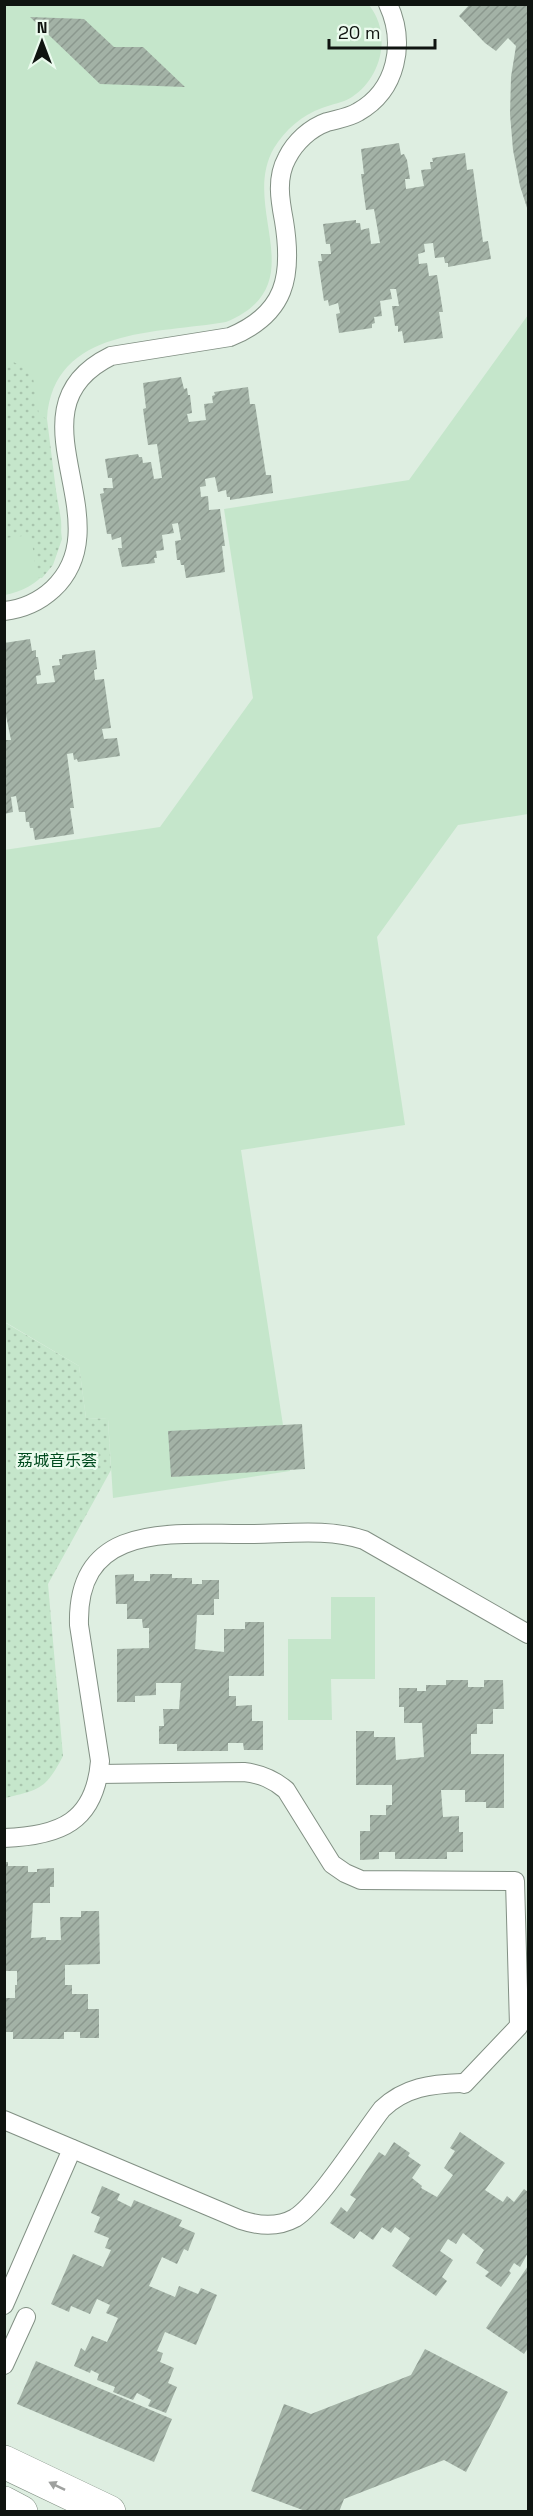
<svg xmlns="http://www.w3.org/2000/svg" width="533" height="2516" viewBox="0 0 533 2516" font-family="'Space Grotesk','Noto Sans SC',sans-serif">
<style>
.grass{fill:#c5e6cb}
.park{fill:url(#park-dots)}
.building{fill:url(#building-hatch)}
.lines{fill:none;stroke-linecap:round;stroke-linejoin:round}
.service-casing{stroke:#829084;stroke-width:20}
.tertiary-casing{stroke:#829084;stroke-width:34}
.service{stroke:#fff;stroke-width:18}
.tertiary{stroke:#fff;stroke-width:33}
.oneway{fill:#9fa19f}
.labels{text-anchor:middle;stroke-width:4.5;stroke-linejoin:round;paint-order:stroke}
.park-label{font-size:16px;fill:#004a1e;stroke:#ebfbee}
</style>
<defs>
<pattern id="park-dots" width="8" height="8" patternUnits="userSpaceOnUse" patternTransform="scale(1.5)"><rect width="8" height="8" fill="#c5e6cb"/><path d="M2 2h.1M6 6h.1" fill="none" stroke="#a8c4ad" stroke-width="1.8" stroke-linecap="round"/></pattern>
<pattern id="building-hatch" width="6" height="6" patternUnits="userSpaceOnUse" patternTransform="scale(1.5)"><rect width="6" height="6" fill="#a3b2a6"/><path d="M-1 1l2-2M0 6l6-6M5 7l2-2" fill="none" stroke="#8b988e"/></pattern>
</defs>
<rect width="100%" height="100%" fill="#deeee1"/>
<g class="grass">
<path d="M5,5H369C392,34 382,77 352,97C343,103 332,104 322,108C302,115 285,130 274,148C239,208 316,285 226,322C158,334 53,326 47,419C46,446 57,492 61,520C64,558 43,588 5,595Z"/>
<path d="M528,315V814L458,825L377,937L405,1125L241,1150L290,1471L113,1498L108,1419L86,1418L79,1366L5,1322L4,850L160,827L253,698L224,509L409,480Z"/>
<path d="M331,1597H375V1679H331L332,1720H288V1639H331Z"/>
</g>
<g class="park">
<path d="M5,358L32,371L39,415L47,419L62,539L53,565L42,578H37L31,535L5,538Z"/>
<path d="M4,1322L79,1366L86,1418L108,1419L111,1470L48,1584L63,1756C46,1789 39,1790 5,1798Z"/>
</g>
<g class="building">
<path d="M470,4H528V211L520,186L513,150L510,114L511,77L516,46L508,38L496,51L485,43L459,16Z"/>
<path d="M30,17L84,19L114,47H143L185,87L100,84Z"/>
<path d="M399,143L401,155L404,154L407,160L410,179H405L406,189L424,186L421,170L431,169L430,162H433L432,158L465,153L467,170L473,169L483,242L488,241L491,259L448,267V263H445L444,257L435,258L433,243L424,244L425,252L418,254L419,264L427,263L429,276L437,275L443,312H439L443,338L404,343L402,331L398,332V326H395L392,306H399L396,289H390L392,299L380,301L382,316L374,317L375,323L372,324V328L339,333L336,314L340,313L338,303L329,306L328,300L324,301L318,261H322L321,254H331L330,244H326L323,224L356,220V223H360L361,230L369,228L371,244L380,243L374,209L366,210L361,174H364L361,149Z"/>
<path d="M181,377L184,389L187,388L188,395H190L192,413L187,414L189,422L206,420L204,404L213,403L212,396L215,395L214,392L248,387L250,404H255L266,475H271L273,493L230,500V497H227L226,490L218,492L215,477L205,479L206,486L200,487L201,497L208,496L209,510L220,509L225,546H222L225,572L186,578L184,565H181L180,560H177L175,541L181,540L178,523L172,524L174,533L162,535L164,550L156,551L157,558H154L155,563L122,567L118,548H122L121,537L112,540L111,534H107L100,494L104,493L103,488H113L112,478H108L105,459L138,454L139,457H142L143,463L151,462L154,479L162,478L157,444L148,445L143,409L146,408L143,383Z"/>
<path d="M30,639L32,651L36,650V657H38L41,675L36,676L37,684L55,682L52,666L60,665L59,659H62V655L95,650L97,669L94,670L95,680L104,679L111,728L102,729L104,739L117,738L120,756L78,762L77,759L74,760L73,753L67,754L74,808H70L74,834L35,840L33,828H30L29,822H26L25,812H19L16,796L11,797L13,812L4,814V740H11L4,706V643Z"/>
<path d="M302,1424L305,1469L171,1477L168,1431Z"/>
<path d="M134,1574V1581H150V1574H172V1578H192V1584H202V1580H219V1599H214V1615H197L195,1649L224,1652V1629H245V1622H264V1676H229V1696H236V1706L252,1705V1721H263V1750H244L243,1743H228V1751H177V1744H159V1726H164L163,1709H179L181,1683H156V1695L135,1696V1702H117V1649L149,1648V1628H143L142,1619H127V1604H116L115,1575Z"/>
<path d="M446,1680H468V1687H484V1680H503L504,1709H493V1724H477V1734H471V1754H504V1808H486V1802H465V1790H441L443,1817L459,1816V1832H463V1852H447V1859H395V1852H379V1859L360,1860V1831H370V1815H386V1805H392V1785H356V1731H374V1737H395L396,1760L424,1757L422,1723H404V1707H399V1688H417V1691H426V1685H446Z"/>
<path d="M4,1862H8V1866H28V1872H37V1869L54,1868V1887H50V1903H33L31,1938L46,1937V1940H61L60,1917H81V1911H99L100,1964L65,1965V1985H72V1994H88V2009H99V2038H80V2032H64V2039H13V2032H4V1998H15V1985H17V1971H4Z"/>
<path d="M460,2132L505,2163L485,2190L503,2202L507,2196L514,2202L524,2189L528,2192V2253L520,2267L514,2263L509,2271L511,2273L501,2287L485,2276L489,2272L476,2263L484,2250L463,2233L456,2244L448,2239L440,2251L453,2260L442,2277L447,2281L436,2296L392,2266L410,2238L395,2227L391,2233L382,2227L373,2240L360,2231L354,2239L330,2223L341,2207L347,2212L356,2199L350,2195L379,2152L385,2156L394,2142L410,2153L408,2156L421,2165L412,2178L422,2186L421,2188L437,2197L453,2175L444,2168L455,2151L450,2148Z"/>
<path d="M102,2186L120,2194L117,2200L131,2207L134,2200L182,2220L179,2226L195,2233L188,2251L184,2249L177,2264L162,2257L149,2286L175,2297L179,2286L198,2294L201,2288L217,2295L196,2345L165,2332L157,2351L163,2353L160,2362L174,2368L168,2383L177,2387L166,2413L148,2406L151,2400L137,2393L133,2400L113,2392L115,2387L97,2380L99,2374L91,2370L90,2373L74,2366L81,2348L85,2351L92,2336L107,2342L118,2318L106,2313L110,2305L97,2299L90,2314L71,2306L69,2312L51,2304L73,2254L103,2267L111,2250L105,2248L109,2238L94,2232L100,2217L91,2213Z"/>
<path d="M528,2266V2348L524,2354L486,2328Z"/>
<path d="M425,2349L508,2392L466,2472L444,2460L344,2499L339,2512H308L251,2491L284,2404L311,2414L411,2375Z"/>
<path d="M36,2361L172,2419L154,2462L17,2404Z"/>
</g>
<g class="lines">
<defs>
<g id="service">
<path d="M4,611C23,609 40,601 53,589C126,520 3,409 111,356L230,337C286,314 293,276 284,221C280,200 276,178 287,158C295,142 310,128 327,122C337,119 348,118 358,112C397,90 406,43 388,4"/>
<path d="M99,1774L244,1772C261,1774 273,1779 286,1790L332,1864L345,1873L361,1880L515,1881L519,2026L464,2084"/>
<path d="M4,1838C60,1836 95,1822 100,1761L79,1625C76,1519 176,1535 249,1534C286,1534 328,1528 364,1540L528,1634"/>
<path d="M4,2120L241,2220C259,2226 277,2228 295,2218C319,2203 362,2135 382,2109C405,2087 431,2084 462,2083"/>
<path d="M4,2305L72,2149"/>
<path d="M4,2365L26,2317"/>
</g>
<g id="tertiary">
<path d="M4,2462L109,2512"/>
<path d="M4,2503L21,2512"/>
</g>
</defs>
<use href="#service" class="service-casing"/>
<use href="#tertiary" class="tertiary-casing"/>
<use href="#service" class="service"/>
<use href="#tertiary" class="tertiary"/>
</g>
<defs><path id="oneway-solid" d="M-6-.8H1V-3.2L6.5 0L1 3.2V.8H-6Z" transform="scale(1.5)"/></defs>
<use class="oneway" href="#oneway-solid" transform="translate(57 2486) rotate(-154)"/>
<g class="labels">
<g class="park-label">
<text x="57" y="1466">荔城音乐荟</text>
</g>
</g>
<rect width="533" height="2516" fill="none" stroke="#0f1410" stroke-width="12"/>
<g transform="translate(42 42)" stroke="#ebfbee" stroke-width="4.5" paint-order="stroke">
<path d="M0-4.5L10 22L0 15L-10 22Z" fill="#0f1410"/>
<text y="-9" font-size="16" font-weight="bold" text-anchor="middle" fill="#0f1410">N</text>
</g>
<path d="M329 39v9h106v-9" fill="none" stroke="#0f1410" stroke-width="3"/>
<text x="338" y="39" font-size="18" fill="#0f1410" stroke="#ebfbee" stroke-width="4.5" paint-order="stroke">20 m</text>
</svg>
